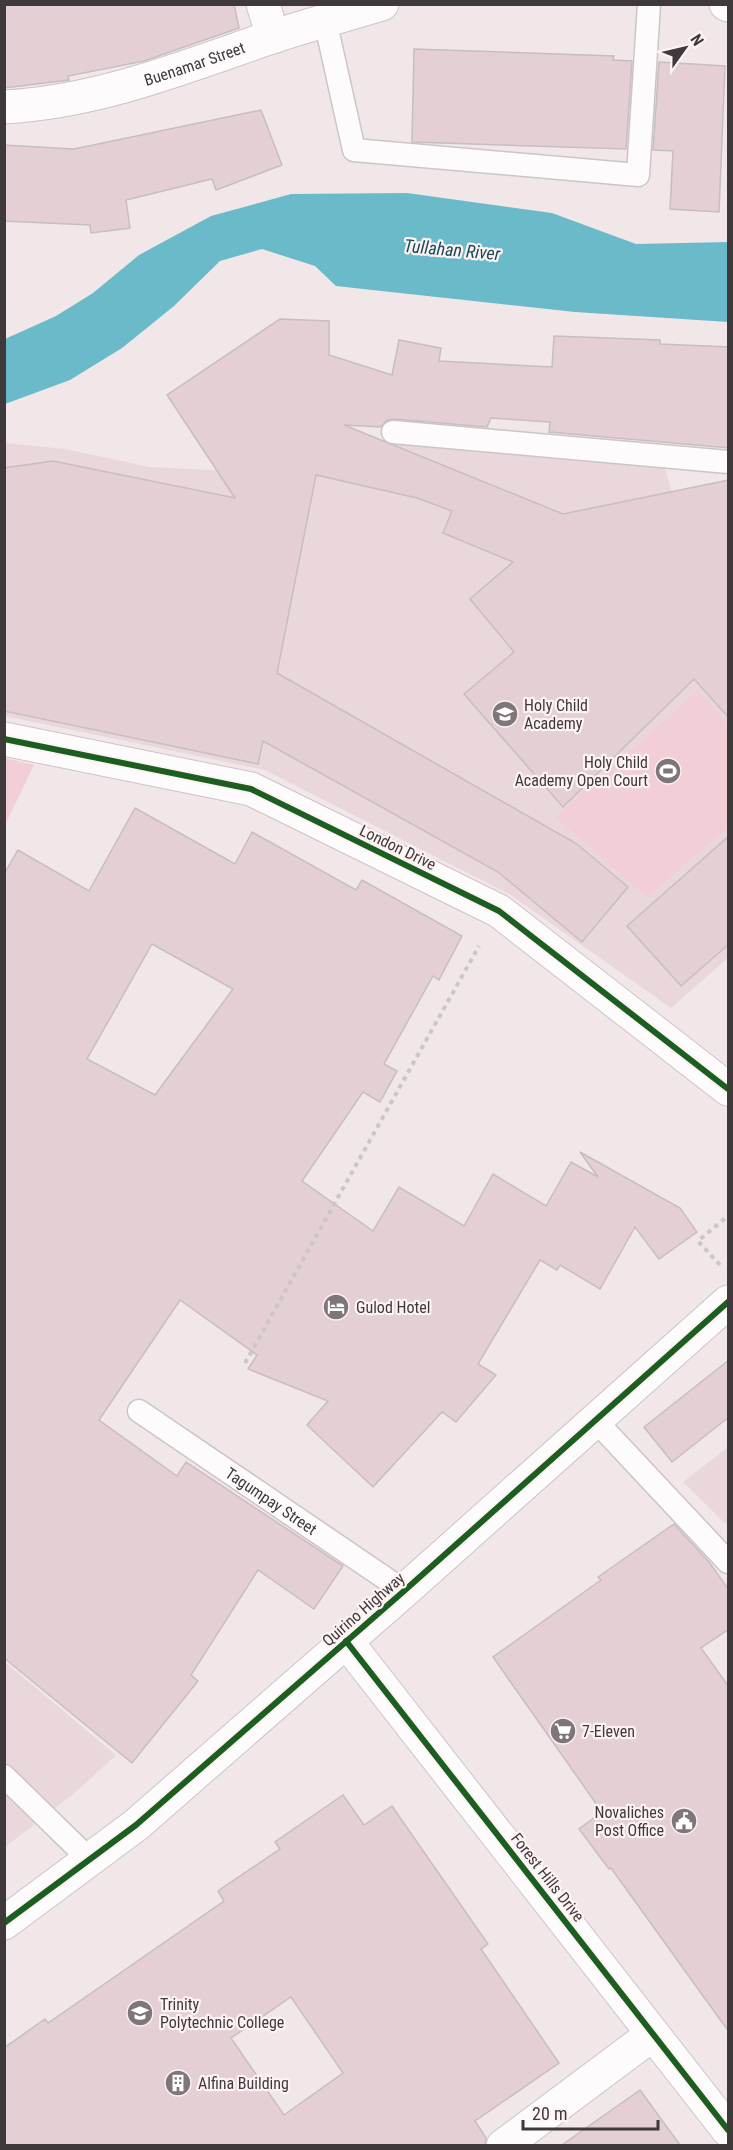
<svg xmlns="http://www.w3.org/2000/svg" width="733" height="2150" viewBox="0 0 733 2150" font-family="'Roboto Condensed',sans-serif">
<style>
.built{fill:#ead7db}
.green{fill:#f2ced7}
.water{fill:#6abaca}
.building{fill:#e4cfd4;stroke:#c6bec0;stroke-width:1.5;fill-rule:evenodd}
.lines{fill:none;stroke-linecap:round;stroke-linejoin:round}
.lane-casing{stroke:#ccc5c6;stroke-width:25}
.street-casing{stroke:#ccc5c6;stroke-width:35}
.secondary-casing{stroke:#ccc5c6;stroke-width:35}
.primary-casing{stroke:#ccc5c6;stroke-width:35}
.path{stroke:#cbc7c9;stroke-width:4;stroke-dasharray:4.5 4.5;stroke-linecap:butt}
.lane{stroke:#fdfbfc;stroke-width:22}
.street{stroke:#fdfbfc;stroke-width:33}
.secondary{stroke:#fdfbfc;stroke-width:33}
.primary{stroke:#fdfbfc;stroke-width:33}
.cycleway-casing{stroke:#fdf2f4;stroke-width:10}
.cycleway{stroke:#1b5e20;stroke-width:6}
.labels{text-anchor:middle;stroke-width:4.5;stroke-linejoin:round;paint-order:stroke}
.street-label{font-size:16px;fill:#40393b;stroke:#fdf2f4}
.poi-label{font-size:16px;fill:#40393b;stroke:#fdf2f4;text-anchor:start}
.water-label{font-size:18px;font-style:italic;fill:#1a4b55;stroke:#fdf2f4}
</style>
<rect width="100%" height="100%" fill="#f1e7e9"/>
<g class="built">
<path d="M367,441L662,458L716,644L728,658V958L671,1008L509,894L265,770L5,716V443L65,449L150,467L335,476Z"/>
<path d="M728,1447V1526L683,1482Z"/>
<path d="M5,1662L116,1755L77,1791L5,1847Z"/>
</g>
<g class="green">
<path d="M698,691L728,725V827L647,897L556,817Z"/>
<path d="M5,758L34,765L5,825L4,758Z"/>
</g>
<path class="water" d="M407,193L552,213L636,244L728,242V322L575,312L336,286L315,266L262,249L220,261L174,306L122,348L70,380L5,404V339L56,316L93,293L139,255L211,216L291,194Z"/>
<g class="building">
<path d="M4,4H234L239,28L144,61L68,76L69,80L4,88Z"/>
<path d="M414,49L614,56L613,60L632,61L626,149L412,142Z"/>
<path d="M659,62L725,66L719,212L670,209L673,151L653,150Z"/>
<path d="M261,110L282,165L216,190L212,179L126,200L130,228L91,233L90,225L4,221V145L74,149Z"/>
<path d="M280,319L329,321V355L392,375L399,340L441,348L439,361L552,367L554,336L660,340V344L729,347V448L549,432L550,422L491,418L487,427L394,419L387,420L381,427L344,425L563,514L729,480V718L694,679L563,807L464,694L514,652L470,599L513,562L443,533L452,511L417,498L316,475L277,673L577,844L628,887L582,942L498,872L263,741L258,764L4,711V468L53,461L235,498L167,395Z"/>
<path d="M135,808L235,864L252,832L356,890L362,880L462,936L439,980L433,976L384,1064L397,1071L380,1102L363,1092L302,1181L373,1231L399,1187L464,1226L493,1174L546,1206L571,1162L598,1177L580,1152L680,1208L697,1232L659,1259L635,1227L600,1289L560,1265L557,1270L540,1260L478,1364L496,1375L456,1422L442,1412L373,1487L307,1425L328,1401L248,1369L257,1355L180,1300L99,1420L177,1476L186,1462L343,1566L314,1609L258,1570L191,1675L198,1681L132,1763L4,1658V874L18,850L89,891ZM152,944L233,989L155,1095L87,1059Z"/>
<path d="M729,836V944L681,986L627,926Z"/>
<path d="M729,1360V1417L672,1462L644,1427Z"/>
<path d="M674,1524L709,1562L729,1590V1629L701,1648L729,1687V2032L611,1868L609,1869L579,1829L602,1812L493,1657L601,1580L598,1577Z"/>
<path d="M343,1795L364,1825L392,1806L488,1944L481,1949L559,2063L475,2121L486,2138L485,2145H4V2048L45,2019L48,2023L224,1901L218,1891L280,1849L275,1842ZM291,1997L343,2073L284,2115L231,2038Z"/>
<path d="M640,2090L680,2145H562Z"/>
</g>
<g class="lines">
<defs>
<g id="lane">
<path d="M325,20L354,150L638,175L649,4"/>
<path d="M393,432L728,462"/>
<path id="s1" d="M139,1411L404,1591"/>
<path d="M595,1420L728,1562"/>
<path d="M4,1776L91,1861"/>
</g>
<g id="street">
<path d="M263,4L273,37"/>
<path d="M4,739L251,789L499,911L728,1089"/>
<path d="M503,2146L653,2034"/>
</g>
<g id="secondary">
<path d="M726,4L728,5"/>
<path id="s2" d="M4,107C99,102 184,67 272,37C309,25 345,15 382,4"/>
<path d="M346,1641L728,2130"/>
</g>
<path id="primary" d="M4,1923L136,1825L404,1591L728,1302"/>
</defs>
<use href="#lane" class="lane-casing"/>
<use href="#street" class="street-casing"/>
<use href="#secondary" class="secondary-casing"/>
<use href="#primary" class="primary-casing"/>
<g class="path">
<path d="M720,1265L698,1241L728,1216"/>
<path d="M245,1363L479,946"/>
</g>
<use href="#lane" class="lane"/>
<use href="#street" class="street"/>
<use href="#secondary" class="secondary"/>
<use href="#primary" class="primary"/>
<defs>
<g id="cycleway">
<path d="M4,739L251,789L499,911L728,1089"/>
<path d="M346,1641L728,2130"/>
<path d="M4,1923L136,1825L404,1591L728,1302"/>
</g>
</defs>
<use href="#cycleway" class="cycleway-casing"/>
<use href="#cycleway" class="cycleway"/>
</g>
<defs>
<symbol id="school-disc" viewBox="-11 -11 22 22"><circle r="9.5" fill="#7e7678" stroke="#fdf2f4"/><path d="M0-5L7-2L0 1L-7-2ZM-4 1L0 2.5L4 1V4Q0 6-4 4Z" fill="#fff"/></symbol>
<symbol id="stadium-disc" viewBox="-11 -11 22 22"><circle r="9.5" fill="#7e7678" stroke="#fdf2f4"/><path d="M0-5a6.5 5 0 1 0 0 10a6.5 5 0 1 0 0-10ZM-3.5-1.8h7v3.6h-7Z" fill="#fff"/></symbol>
<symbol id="hotel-disc" viewBox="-11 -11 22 22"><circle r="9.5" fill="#7e7678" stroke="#fdf2f4"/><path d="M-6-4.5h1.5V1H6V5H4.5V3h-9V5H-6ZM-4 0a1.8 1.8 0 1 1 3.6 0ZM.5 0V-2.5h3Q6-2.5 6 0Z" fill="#fff"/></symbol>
<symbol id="supermarket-disc" viewBox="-11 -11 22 22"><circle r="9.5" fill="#7e7678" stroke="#fdf2f4"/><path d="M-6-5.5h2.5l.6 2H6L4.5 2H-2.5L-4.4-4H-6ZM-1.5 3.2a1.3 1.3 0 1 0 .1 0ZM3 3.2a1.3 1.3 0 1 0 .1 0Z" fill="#fff"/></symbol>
<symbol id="civic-disc" viewBox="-11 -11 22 22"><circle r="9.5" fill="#7e7678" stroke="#fdf2f4"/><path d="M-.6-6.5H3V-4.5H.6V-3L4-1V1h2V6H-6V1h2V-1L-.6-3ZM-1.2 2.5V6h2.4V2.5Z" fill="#fff"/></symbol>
<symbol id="university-disc" viewBox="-11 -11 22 22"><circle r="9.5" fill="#7e7678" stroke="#fdf2f4"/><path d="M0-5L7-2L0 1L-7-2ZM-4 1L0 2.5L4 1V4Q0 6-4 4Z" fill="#fff"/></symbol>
<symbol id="building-disc" viewBox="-11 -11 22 22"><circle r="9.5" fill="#7e7678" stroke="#fdf2f4"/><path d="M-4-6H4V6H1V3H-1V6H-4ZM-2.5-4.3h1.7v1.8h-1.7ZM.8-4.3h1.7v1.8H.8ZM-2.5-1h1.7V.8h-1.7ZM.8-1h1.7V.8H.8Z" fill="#fff"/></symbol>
</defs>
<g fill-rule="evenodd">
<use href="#school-disc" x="490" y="699" width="30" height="30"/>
<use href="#stadium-disc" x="653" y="756" width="30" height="30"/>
<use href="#hotel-disc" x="321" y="1292" width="30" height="30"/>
<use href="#supermarket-disc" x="548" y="1716" width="30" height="30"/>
<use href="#civic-disc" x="669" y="1806" width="30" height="30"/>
<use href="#university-disc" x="125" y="1998" width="30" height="30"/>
<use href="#building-disc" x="163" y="2068" width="30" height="30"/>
</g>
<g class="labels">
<g class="street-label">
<text dy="6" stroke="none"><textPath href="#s2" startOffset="196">Buenamar Street</textPath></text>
<text transform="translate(398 847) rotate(26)" y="6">London Drive</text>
<text dy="6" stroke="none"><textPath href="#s1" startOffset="160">Tagumpay Street</textPath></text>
<text transform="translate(363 1609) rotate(-41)" y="6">Quirino Highway</text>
<text transform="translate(548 1877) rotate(52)" y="6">Forest Hills Drive</text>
</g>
<g class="poi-label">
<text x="524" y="711">Holy Child<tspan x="524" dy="18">Academy</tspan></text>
<text x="648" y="768" text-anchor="end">Holy Child<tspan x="648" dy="18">Academy Open Court</tspan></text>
<text x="356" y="1313">Gulod Hotel</text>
<text x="582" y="1737">7-Eleven</text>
<text x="664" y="1818" text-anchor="end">Novaliches<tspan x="664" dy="18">Post Office</tspan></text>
<text x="160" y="2010">Trinity<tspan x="160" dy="18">Polytechnic College</tspan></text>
<text x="198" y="2089">Alfina Building</text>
</g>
<g class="water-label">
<text transform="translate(452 250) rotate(5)" y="6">Tullahan River</text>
</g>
</g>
<rect width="733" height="2150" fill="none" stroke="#40393b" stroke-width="12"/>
<g transform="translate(685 48) rotate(56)" stroke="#fdf2f4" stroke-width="4.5" paint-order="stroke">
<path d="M0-4.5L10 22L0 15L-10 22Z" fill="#40393b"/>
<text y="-9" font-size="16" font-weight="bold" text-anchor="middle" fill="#40393b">N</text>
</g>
<path d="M523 2120v9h135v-9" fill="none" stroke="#40393b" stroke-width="3"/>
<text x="532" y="2120" font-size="18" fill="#40393b" stroke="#fdf2f4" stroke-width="4.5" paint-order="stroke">20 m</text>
</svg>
